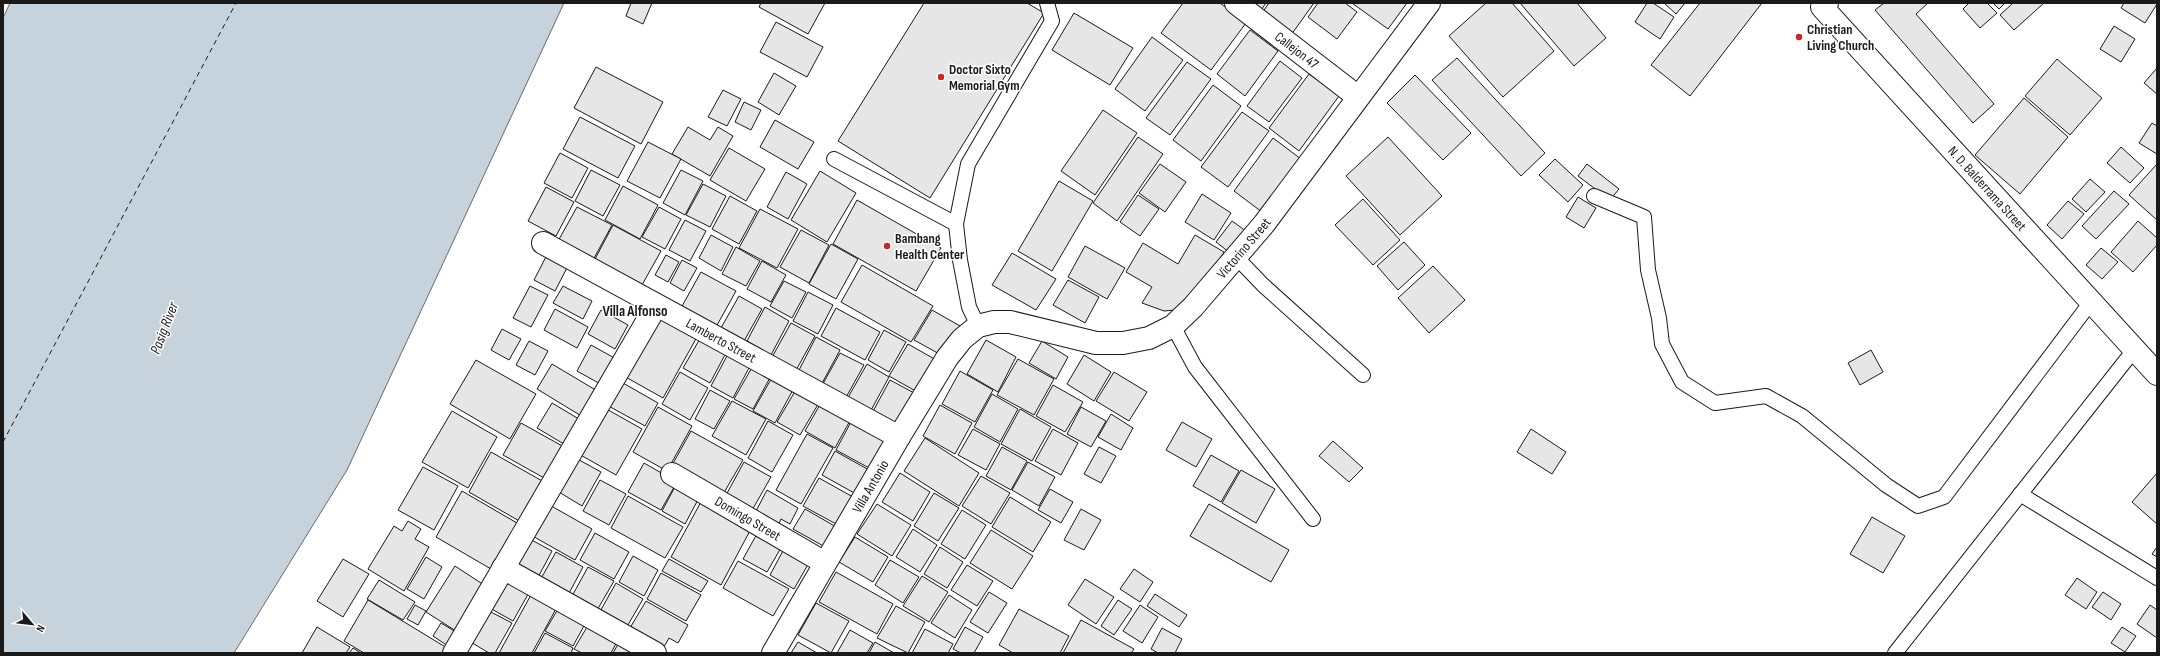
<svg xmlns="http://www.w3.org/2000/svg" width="2160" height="656" viewBox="0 0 2160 656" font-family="'Sofia Sans Condensed',sans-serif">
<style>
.water{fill:#c6d2dc;stroke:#6a6a6a}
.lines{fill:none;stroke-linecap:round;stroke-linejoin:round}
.ferry{stroke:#1a1a1a;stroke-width:1;stroke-dasharray:5 4;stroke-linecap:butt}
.building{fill:#e6e6e6;stroke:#1a1a1a}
.service-casing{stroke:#1a1a1a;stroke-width:16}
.minor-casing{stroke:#1a1a1a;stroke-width:24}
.tertiary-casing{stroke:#1a1a1a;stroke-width:24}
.service{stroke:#fff;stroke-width:14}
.minor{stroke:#fff;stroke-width:22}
.tertiary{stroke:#fff;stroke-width:22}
.poi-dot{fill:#c62828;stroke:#fff;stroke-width:1.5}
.labels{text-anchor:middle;stroke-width:3;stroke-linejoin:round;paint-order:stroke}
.poi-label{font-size:14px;font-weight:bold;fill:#1a1a1a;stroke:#fff;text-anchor:start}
.street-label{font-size:14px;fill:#1a1a1a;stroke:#fff}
.neighbourhood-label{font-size:15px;font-weight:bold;fill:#1a1a1a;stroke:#fff}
.water-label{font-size:15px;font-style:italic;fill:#1a1a1a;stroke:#fff}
</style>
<rect width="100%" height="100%" fill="#fff"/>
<path class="water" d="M10,3H564L347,470L234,653H3V18Z"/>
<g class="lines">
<path class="ferry" d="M3,442L236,3"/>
</g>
<g class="building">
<path d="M631,3H652L643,24L626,16Z"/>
<path d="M761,3H825L808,34L759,7Z"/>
<path d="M924,3H1027L1044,13L930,198L838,141Z"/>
<path d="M1183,3H1220L1246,23L1211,70L1161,33Z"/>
<path d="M1245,3H1266L1259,13Z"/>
<path d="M1269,3H1314L1291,35L1262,13Z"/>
<path d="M1318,3H1345L1357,12L1337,39L1308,17Z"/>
<path d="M1352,3H1407L1388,29Z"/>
<path d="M1486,3H1512L1554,51L1503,97L1449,36Z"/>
<path d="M1520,3H1577L1606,38L1574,66Z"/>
<path d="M1647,3H1653L1674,17L1660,39L1635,22Z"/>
<path d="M1664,3H1685L1676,14Z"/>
<path d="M1700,3H1762L1690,96L1651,65Z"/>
<path d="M1884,3H1928L1916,14L1994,104L1973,123L1875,10Z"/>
<path d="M1969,3H1987L1997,13L1980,28L1963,9Z"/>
<path d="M1993,3H2005L1999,9Z"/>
<path d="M2013,3H2044L2014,30L2000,15Z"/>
<path d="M2124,3H2157V4L2145,23L2121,8Z"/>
<path d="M1074,13L1133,48L1110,85L1052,50Z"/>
<path d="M776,22L823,47L807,77L760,52Z"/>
<path d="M2114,26L2135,39L2121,62L2100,49Z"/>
<path d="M1250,30L1278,51L1245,96L1217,74Z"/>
<path d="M1152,37L1183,60L1145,111L1115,89Z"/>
<path d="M1457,58L1545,153L1521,176L1432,80Z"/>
<path d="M2057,59L2102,98L2070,135L2025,96Z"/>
<path d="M1280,61L1302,78L1269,122L1247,106Z"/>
<path d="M1187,62L1211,79L1170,135L1146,118Z"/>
<path d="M596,67L663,102L641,144L574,108Z"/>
<path d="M2157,68V94L2144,83Z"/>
<path d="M774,73L796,86L779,115L758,102Z"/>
<path d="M1309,74L1339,96L1299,151L1269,128Z"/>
<path d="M1415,75L1471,133L1443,160L1387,103Z"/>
<path d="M1213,85L1241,106L1201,161L1173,140Z"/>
<path d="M723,90L741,99L727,126L708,117Z"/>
<path d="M2024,98L2068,137L2020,194L1975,155Z"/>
<path d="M744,102L761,110L751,130L735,122Z"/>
<path d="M1103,110L1137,133L1095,195L1061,171Z"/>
<path d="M1242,112L1269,131L1228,187L1201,167Z"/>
<path d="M580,117L635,146L618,178L563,149Z"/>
<path d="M775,120L814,142L798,169L760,147Z"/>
<path d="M2152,123L2157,126V154L2139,143Z"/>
<path d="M688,127L710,140L718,127L733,136L710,176L672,154Z"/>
<path d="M1138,137L1163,154L1117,221L1093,203Z"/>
<path d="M1388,137L1442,196L1400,235L1346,176Z"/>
<path d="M1273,138L1301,159L1262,212L1234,191Z"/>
<path d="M648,142L681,159L660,198L627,181Z"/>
<path d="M2121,147L2144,168L2130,183L2107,163Z"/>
<path d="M729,148L765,169L746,201L710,180Z"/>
<path d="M560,153L588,168L572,198L544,183Z"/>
<path d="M1555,159L1583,185L1568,202L1539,175Z"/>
<path d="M1160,164L1186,182L1165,212L1139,193Z"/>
<path d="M1587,164L1619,189L1610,200L1578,176Z"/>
<path d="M2157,164V220L2129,195Z"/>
<path d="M591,170L620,185L603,216L575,201Z"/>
<path d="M681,170L703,181L685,215L663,203Z"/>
<path d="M820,171L856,193L827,242L791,220Z"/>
<path d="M786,172L807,184L788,219L767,207Z"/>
<path d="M2090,179L2105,192L2086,212L2072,199Z"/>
<path d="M1059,181L1093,201L1052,271L1018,251Z"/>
<path d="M703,184L726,196L710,227L686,215Z"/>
<path d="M623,186L658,205L640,239L605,220Z"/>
<path d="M546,187L574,202L556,236L528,221Z"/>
<path d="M2114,191L2129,204L2096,239L2082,226Z"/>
<path d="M1202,194L1231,213L1214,240L1185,222Z"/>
<path d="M1138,195L1159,209L1140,236L1120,222Z"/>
<path d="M730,196L757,211L739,244L712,229Z"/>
<path d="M1578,197L1596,208L1584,228L1566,217Z"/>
<path d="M1363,199L1400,240L1373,265L1335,225Z"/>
<path d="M857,200L941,248L916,291L833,244Z"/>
<path d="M2068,201L2084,214L2062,239L2047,225Z"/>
<path d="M577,207L612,225L592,262L557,243Z"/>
<path d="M659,207L681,219L665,249L642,237Z"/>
<path d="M760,209L798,229L777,268L739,248Z"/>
<path d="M685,220L706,231L690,261L669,250Z"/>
<path d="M1232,221L1250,234L1234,256L1216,242Z"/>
<path d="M2138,221L2157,238V245L2133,272L2111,252Z"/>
<path d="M613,225L661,251L642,285L595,259Z"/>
<path d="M801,230L829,245L809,283L780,267Z"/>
<path d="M711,235L733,247L721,271L699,258Z"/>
<path d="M1195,235L1224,252L1197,297L1176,310L1164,311L1142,303L1152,287L1126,272L1143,243L1178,264Z"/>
<path d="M1404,242L1425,265L1398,290L1377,266Z"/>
<path d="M831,244L858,259L836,299L809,284Z"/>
<path d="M1085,246L1125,268L1107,299L1068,277Z"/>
<path d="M736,247L760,261L746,286L722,274Z"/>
<path d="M2101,248L2118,262L2102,279L2086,265Z"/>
<path d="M549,251L570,262L555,291L534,280Z"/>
<path d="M1012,253L1056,279L1036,310L992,285Z"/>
<path d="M666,255L679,262L668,282L655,275Z"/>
<path d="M682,260L697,268L684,291L670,283Z"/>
<path d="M762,261L786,275L771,302L747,289Z"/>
<path d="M862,265L933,306L911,342L841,302Z"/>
<path d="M1433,266L1465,300L1429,333L1398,298Z"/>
<path d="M701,272L736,291L716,327L681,308Z"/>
<path d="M1068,280L1099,297L1085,323L1053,305Z"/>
<path d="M784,281L806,292L792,318L770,306Z"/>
<path d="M530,286L548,295L531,327L513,318Z"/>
<path d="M563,286L592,301L583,319L553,303Z"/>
<path d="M808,292L833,305L818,334L793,321Z"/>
<path d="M739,296L762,309L744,341L721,328Z"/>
<path d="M765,307L789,321L771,355L747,341Z"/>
<path d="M836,308L880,332L865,360L821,336Z"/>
<path d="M555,309L588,327L577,348L544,330Z"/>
<path d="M601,310L628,325L615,349L588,334Z"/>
<path d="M932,310L960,326L943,356L914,340Z"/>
<path d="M656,314L697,337L663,398L622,375Z"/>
<path d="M791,323L815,336L795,372L771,359Z"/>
<path d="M502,329L521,339L509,360L491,350Z"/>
<path d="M884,330L906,342L889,372L868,360Z"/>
<path d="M701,337L727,351L710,383L683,368Z"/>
<path d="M816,337L840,350L820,387L797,374Z"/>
<path d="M986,340L1016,357L998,392L967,374Z"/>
<path d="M529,341L548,351L535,375L516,365Z"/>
<path d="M1042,341L1068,357L1056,379L1029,363Z"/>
<path d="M908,344L938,361L919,393L889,376Z"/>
<path d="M591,345L618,360L604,386L577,371Z"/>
<path d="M1871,350L1883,372L1860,385L1848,363Z"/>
<path d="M840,353L864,365L844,401L820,389Z"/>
<path d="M728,354L750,366L733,398L711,386Z"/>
<path d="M1084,355L1111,372L1094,401L1067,384Z"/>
<path d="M1018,359L1054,379L1034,415L997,395Z"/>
<path d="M476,360L536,394L510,439L450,404Z"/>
<path d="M552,364L599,392L583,417L537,389Z"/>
<path d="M754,364L772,374L753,409L734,399Z"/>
<path d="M867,364L889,377L869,414L846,401Z"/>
<path d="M960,371L993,390L975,422L942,404Z"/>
<path d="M680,372L708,388L690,420L662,404Z"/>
<path d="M1114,372L1147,392L1129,421L1096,401Z"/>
<path d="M774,374L795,386L775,423L753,411Z"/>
<path d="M616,379L658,403L645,426L603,403Z"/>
<path d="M890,380L916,394L896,429L871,415Z"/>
<path d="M1053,385L1083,402L1065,432L1036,416Z"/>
<path d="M797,388L820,401L800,435L777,422Z"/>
<path d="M710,390L730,401L714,429L695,419Z"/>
<path d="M992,394L1018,409L1000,442L974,427Z"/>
<path d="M732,401L766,419L746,455L712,436Z"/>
<path d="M822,401L852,417L835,448L805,431Z"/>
<path d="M552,403L584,422L569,447L537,428Z"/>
<path d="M940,405L972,423L955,454L923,436Z"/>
<path d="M603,407L642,429L616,475L577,453Z"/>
<path d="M658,407L692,426L667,471L633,452Z"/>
<path d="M1081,407L1106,421L1091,447L1067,434Z"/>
<path d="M1020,409L1051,427L1032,461L1001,444Z"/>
<path d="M452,411L497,437L468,488L422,462Z"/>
<path d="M1111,414L1133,428L1121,450L1098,437Z"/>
<path d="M852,420L887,440L871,469L836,450Z"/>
<path d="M768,421L793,435L772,472L748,458Z"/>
<path d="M1182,422L1212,439L1196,467L1166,450Z"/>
<path d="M521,423L564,447L546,479L503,455Z"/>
<path d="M973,429L1000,444L986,470L958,455Z"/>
<path d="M1053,429L1078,443L1061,475L1035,461Z"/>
<path d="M1531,429L1566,452L1552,474L1517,452Z"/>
<path d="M691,431L743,460L722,496L671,467Z"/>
<path d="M807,434L833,448L801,504L776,490Z"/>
<path d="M925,438L979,473L959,506L904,471Z"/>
<path d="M1333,441L1363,468L1349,482L1319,456Z"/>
<path d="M1002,447L1027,461L1011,490L986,476Z"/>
<path d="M1099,447L1116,456L1101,483L1084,474Z"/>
<path d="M835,451L869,470L856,494L822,475Z"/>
<path d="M491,452L544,482L521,522L469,492Z"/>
<path d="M1211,455L1239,471L1221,502L1193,486Z"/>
<path d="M572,456L601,472L582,506L554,489Z"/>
<path d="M744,462L771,477L751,512L725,497Z"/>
<path d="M1028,462L1055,477L1039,506L1012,490Z"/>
<path d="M644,463L677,482L661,510L628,492Z"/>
<path d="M423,467L458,486L434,530L398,510Z"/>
<path d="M1241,470L1275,489L1256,523L1222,503Z"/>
<path d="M900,473L930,492L913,521L882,502Z"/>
<path d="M2157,473V524L2132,502Z"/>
<path d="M981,476L1010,493L991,524L962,506Z"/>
<path d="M819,478L853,497L838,525L803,506Z"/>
<path d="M600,480L626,494L609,525L583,511Z"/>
<path d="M677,483L700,496L685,524L662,511Z"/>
<path d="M1050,489L1073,502L1061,523L1038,510Z"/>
<path d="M767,490L798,508L790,524L781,519L778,525L755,513Z"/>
<path d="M462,491L517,523L491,569L436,537Z"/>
<path d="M934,493L959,508L938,541L914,526Z"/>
<path d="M628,496L683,527L665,558L611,528Z"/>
<path d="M1010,497L1051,522L1033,552L992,527Z"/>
<path d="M702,500L752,527L721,585L671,557Z"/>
<path d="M546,503L592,529L575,560L529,534Z"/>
<path d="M877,504L911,525L892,556L857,534Z"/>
<path d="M1209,504L1289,550L1271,582L1190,536Z"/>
<path d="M805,509L838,528L827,548L793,529Z"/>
<path d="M1081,509L1101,520L1084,550L1064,540Z"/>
<path d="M962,510L986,525L965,559L941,544Z"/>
<path d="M1872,517L1905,536L1883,573L1850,554Z"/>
<path d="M408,521L421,529L415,539L429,547L404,591L368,569L394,526L402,531Z"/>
<path d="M913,529L937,545L920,572L896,557Z"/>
<path d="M991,530L1033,556L1012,589L970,563Z"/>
<path d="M758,532L782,546L767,572L743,559Z"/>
<path d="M595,533L629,552L614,579L580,560Z"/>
<path d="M526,537L552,551L535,583L508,568Z"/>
<path d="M855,537L888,557L873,582L839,562Z"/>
<path d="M785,547L810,561L794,589L770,575Z"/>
<path d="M940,547L963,562L947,588L924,574Z"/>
<path d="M2157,547V557L2152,554Z"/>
<path d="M556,552L583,567L567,597L539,582Z"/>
<path d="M633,556L658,570L644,596L619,582Z"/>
<path d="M426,557L442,567L424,599L407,589Z"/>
<path d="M343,559L369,574L343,617L317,601Z"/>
<path d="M669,559L708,581L701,592L662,571Z"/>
<path d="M890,560L919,577L903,603L875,585Z"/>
<path d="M738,561L789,589L773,616L723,588Z"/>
<path d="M967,565L993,581L977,606L951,590Z"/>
<path d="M455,566L484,585L456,631L426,612Z"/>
<path d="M588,567L614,581L596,612L571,598Z"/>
<path d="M1134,569L1153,582L1140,602L1120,589Z"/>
<path d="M836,572L893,604L877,634L819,602Z"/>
<path d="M661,573L701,595L686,621L647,599Z"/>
<path d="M506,575L531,589L513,621L488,607Z"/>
<path d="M922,576L948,592L929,622L903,606Z"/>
<path d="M2077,578L2097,592L2086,609L2065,595Z"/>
<path d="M1085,579L1114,597L1096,624L1068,605Z"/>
<path d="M379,580L415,602L403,620L367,599Z"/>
<path d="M616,583L643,599L625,630L598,615Z"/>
<path d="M989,592L1007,603L988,633L970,622Z"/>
<path d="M2103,592L2121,604L2111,620L2092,607Z"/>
<path d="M532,593L557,607L532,653H499Z"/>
<path d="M1155,594L1187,615L1179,627L1147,606Z"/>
<path d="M949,595L972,610L955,638L931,623Z"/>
<path d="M368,600L447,648L445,653H364L344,641Z"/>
<path d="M1118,600L1132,609L1114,635L1101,626Z"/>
<path d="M646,601L688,625L678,643L669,638L661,652L627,633Z"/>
<path d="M816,603L849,621L831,653L798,635Z"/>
<path d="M415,605L426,611L418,625L407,619Z"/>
<path d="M1140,605L1158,617L1142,643L1123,631Z"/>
<path d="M2150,605L2157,610V638L2137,624Z"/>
<path d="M896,606L925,622L908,653L877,638Z"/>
<path d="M485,609L512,623L495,653H489L469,641Z"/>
<path d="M558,609L585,624L573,646L545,631Z"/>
<path d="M1019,609L1069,636L1060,653H1013L999,645Z"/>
<path d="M1081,620L1134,649L1131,653H1063Z"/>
<path d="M590,622L619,638L611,653H582L574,649Z"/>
<path d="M441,623L456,632L448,646L433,636Z"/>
<path d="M317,627L350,647L346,653H302Z"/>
<path d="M965,627L983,637L974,653H961L953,649Z"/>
<path d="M2122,627L2136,636L2125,652L2111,643Z"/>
<path d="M1162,628L1182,639L1175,653H1158L1151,649Z"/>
<path d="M925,629L953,644L948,653H912Z"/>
<path d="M850,630L873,643L867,653H837Z"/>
<path d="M545,633L573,648L571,653H534Z"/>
<path d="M621,639L646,653H613Z"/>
<path d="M798,642L817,653H791Z"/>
<path d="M875,642L894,653H869Z"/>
<path d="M353,648L361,653H349Z"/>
</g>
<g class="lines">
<defs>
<g id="service">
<path d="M834,159L956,224"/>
<path d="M1594,196L1644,217L1648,270L1659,318L1662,344L1682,382L1715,403L1766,396L1802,416L1886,485L1918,506L1944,497L2091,302"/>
<path d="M1236,257L1263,285L1363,375"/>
<path d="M978,326L969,307L960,260L956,224L968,164L1052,21L1047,3"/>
<path d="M1173,326L1195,367L1313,519"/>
<path d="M2020,494L2157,578"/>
<path d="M1895,653L2134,350"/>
</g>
<g id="minor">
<path id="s1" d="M1236,3L1358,97"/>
<path id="s2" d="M543,243L899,437"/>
<path id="s3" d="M672,474L825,563"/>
<path d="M503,568L655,653"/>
<path d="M454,653L656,306"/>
<path id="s4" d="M773,653L899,437L947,358L962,339L978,326L994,322H1010L1096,343H1123L1149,338L1173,326L1193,307L1264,224L1429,3"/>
</g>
<g id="tertiary">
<path id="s5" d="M1827,3L1822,7L2157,374"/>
</g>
</defs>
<use href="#service" class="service-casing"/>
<use href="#minor" class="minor-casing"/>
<use href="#tertiary" class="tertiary-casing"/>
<use href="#service" class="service"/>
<use href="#minor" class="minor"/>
<use href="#tertiary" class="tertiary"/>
</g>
<g class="poi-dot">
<circle cx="1799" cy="37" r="4"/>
<circle cx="941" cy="77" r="4"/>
<circle cx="887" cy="246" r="4"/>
</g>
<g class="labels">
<g class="poi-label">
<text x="1807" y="34">Christian<tspan x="1807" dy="16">Living Church</tspan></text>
<text x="949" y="74">Doctor Sixto<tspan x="949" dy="16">Memorial Gym</tspan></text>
<text x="895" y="243">Bambang<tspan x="895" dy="16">Health Center</tspan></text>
</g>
<g class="street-label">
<text dy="5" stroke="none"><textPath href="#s1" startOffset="77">Callejon 47</textPath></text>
<text dy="5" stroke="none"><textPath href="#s5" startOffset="252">N. D. Balderrama Street</textPath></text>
<text dy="5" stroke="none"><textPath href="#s4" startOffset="694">Victorino Street</textPath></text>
<text dy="5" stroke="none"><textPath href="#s2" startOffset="203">Lamberto Street</textPath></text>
<text dy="5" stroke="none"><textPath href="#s4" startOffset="193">Villa Antonio</textPath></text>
<text dy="5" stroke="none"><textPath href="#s3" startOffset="88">Domingo Street</textPath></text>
</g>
<g class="neighbourhood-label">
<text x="635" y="316">Villa Alfonso</text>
</g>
<g class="water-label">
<text transform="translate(164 328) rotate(-69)" y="5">Pasig River</text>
</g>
</g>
<rect width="2160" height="656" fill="none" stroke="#1a1a1a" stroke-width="8"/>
<g transform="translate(32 624) rotate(118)" stroke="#ffffff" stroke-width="3" paint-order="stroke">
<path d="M0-3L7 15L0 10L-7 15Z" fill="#1a1a1a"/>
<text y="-6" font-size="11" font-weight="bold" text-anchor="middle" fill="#1a1a1a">N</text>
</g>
</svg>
